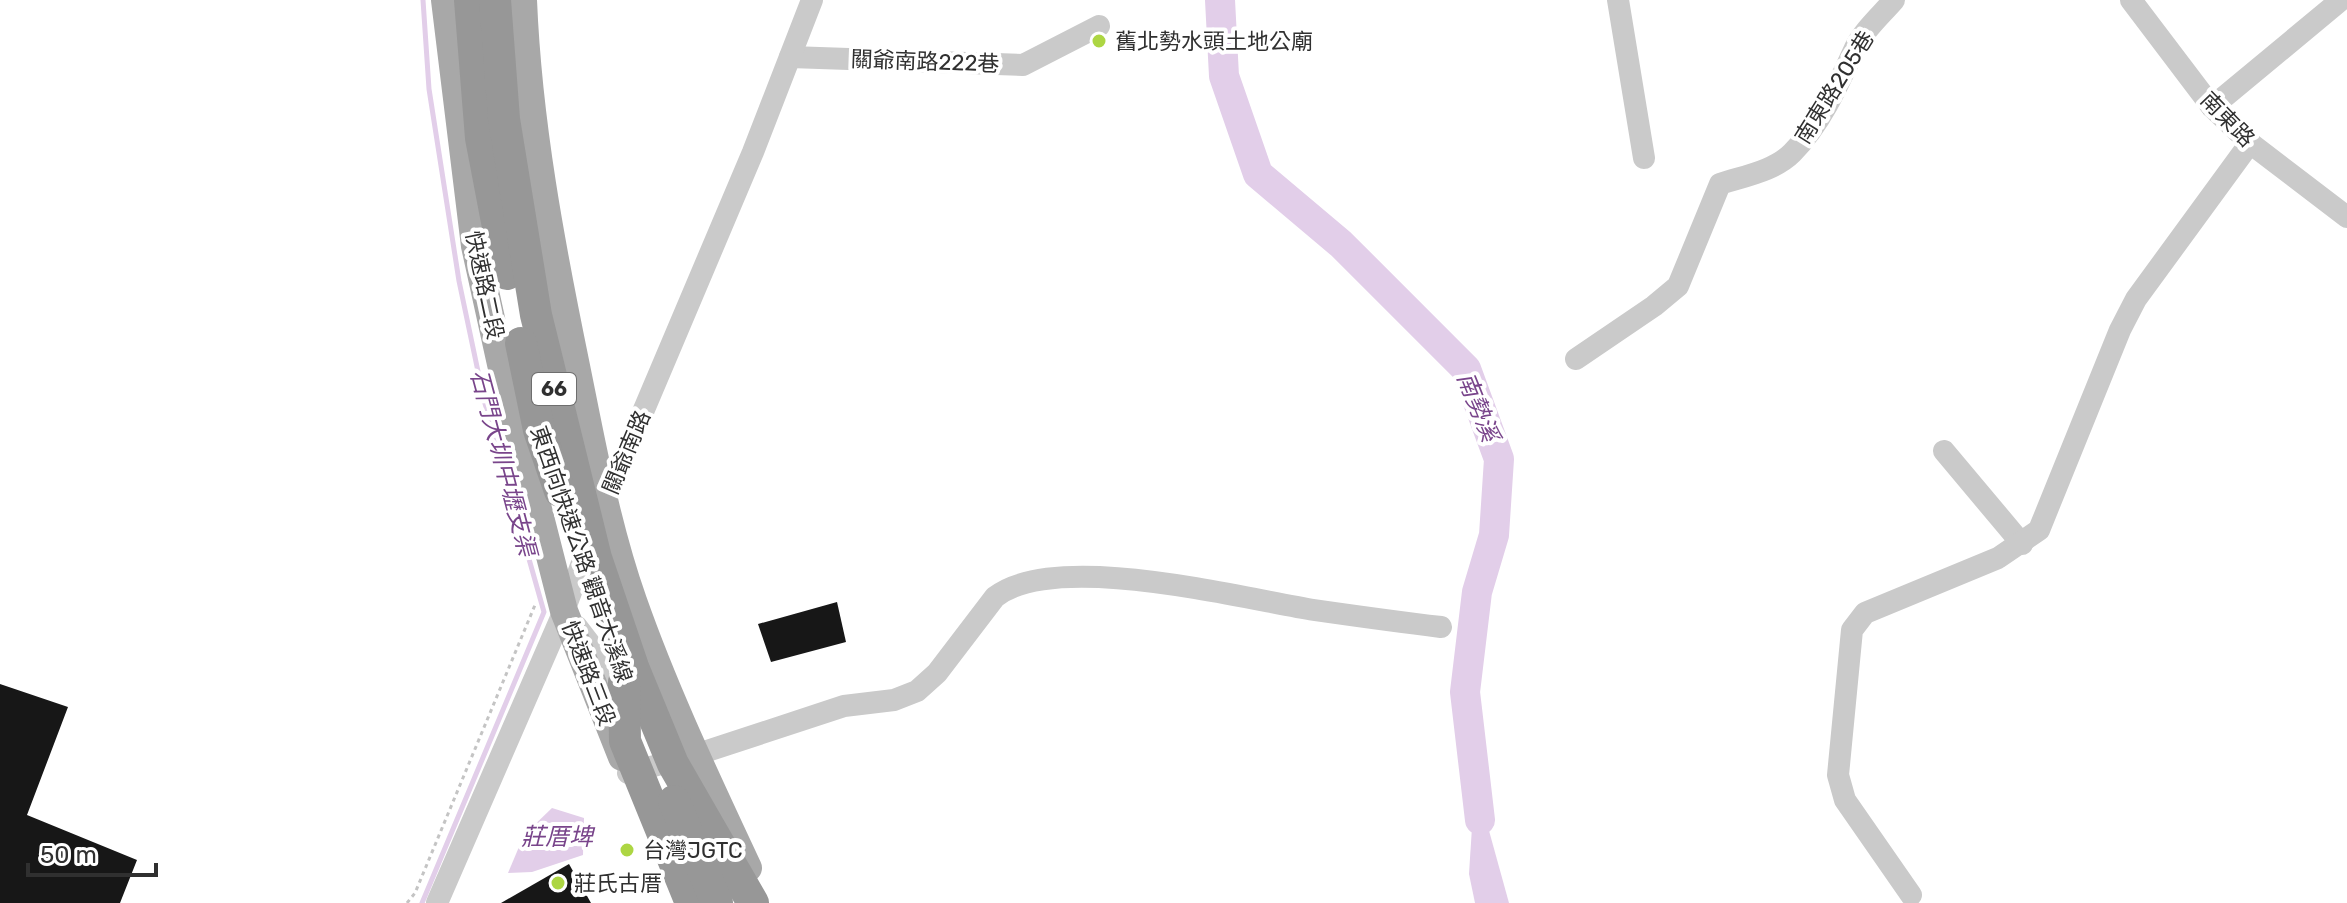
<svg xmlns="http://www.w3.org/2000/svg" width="2347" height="903" viewBox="0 0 2347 903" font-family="Rubik,'Noto Sans TC',sans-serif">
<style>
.water{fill:#e2cee9}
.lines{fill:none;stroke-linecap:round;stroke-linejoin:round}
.stream{stroke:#e2cee9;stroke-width:5}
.river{stroke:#e2cee9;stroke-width:30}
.building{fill:#171717}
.path{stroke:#c4c4c4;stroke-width:3;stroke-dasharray:4 4;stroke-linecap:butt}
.minor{stroke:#cacaca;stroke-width:22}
.major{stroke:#a8a8a8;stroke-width:28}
.highway-bridge{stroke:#979797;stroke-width:32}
.poi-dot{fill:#add643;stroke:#fff;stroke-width:3}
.labels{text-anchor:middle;stroke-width:8;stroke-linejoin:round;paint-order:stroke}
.shield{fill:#fff;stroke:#6e6e6e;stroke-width:2}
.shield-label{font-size:20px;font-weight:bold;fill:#303030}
.poi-label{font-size:22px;fill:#303030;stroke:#fff;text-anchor:start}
.street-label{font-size:22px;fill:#303030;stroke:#fff}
.water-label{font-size:24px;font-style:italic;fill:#79458b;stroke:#fff}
</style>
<rect width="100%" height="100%" fill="#fff"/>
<g class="water">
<path d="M1475,780L1509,903H1475L1469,874Z"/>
<path d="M552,808L584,818L583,855L532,872L508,873L524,835Z"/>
</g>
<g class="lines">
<path class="stream" d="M422,903L544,612L484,400L459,281L429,89L423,0"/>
<path class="river" d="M1220,0L1224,76L1258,174L1341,244L1466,369L1499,459L1494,535L1477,592L1465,692L1480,820"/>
</g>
<g class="building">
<path d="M837,602L846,642L771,662L758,624Z"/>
<path d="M0,684L68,707L27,815L137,860L120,903H0Z"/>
<path d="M569,864L591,903H501Z"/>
</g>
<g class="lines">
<path class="path" d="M407,903L415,893L535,605"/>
<g class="minor">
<path d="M1618,0L1644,158"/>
<path d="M2131,0L2212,107L2250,143L2347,217"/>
<path d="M790,57L1023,65L1099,26"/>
<path d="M2212,107L2341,0"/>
<path d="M1576,359L1654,306L1678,286L1720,184C1744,176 1774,171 1792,153C1821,124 1839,83 1855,48C1863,31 1882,14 1894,0"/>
<path d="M1944,451L2022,544"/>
<path d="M577,627L600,657L620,705"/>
<path d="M628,773L695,755L844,706L894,700L917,691L937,673L995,597C1055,550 1240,598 1314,610C1356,616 1399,622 1441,627"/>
<path d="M1911,895L1845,800L1838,775L1852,630L1865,613L1998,558L2039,530L2120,330L2136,299L2250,143"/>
<path d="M437,903L564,611L604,504L753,152L812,0"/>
</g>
<g class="major">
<path d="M445,0L475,246L501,364L564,611L622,757"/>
<path d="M523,0C528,123 551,245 576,366C592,445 606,524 633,601C665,692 707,780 748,868"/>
</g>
<g class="highway-bridge">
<path d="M470,0L481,138L507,274"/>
<path d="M495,0L504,119L536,315L596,558L633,667L673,764L753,903"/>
<path d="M521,343L539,430L560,491"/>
<path d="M624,682L625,741L691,903"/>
<path d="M674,801L717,903"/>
</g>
</g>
<g class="poi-dot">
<circle cx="1099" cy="41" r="8"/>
<circle cx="627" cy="850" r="8"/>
<circle cx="558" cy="883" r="8"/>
</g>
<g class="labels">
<rect class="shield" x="532" y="373" width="44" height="32" rx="6"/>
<g class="shield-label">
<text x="554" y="396">66</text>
</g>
<g class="poi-label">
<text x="1115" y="49">舊北勢水頭土地公廟</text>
<text x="643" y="858">台灣JGTC</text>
<text x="574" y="891">莊氏古厝</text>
</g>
<g class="street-label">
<text transform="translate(925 61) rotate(2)" y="8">關爺南路222巷</text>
<text transform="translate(1834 87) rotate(-58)" y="8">南東路205巷</text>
<text transform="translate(2228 119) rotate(46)" y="8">南東路</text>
<text transform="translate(485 285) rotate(78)" y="8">快速路二段</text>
<text transform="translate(626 452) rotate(-67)" y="8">關爺南路</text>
<text transform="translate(582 554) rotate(71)" y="8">東西向快速公路 觀音大溪線</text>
<text transform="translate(589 673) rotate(69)" y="8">快速路三段</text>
</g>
<g class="water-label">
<text transform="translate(1478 407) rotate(68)" y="8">南勢溪</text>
<text transform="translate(503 463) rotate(75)" y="8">石門大圳中壢支渠</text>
<text x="557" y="845">莊厝埤</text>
</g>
</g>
<path d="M28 863v12h128v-12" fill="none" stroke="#303030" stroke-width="4"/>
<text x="40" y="863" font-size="24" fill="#303030" stroke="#ffffff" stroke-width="6" paint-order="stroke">50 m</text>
</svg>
